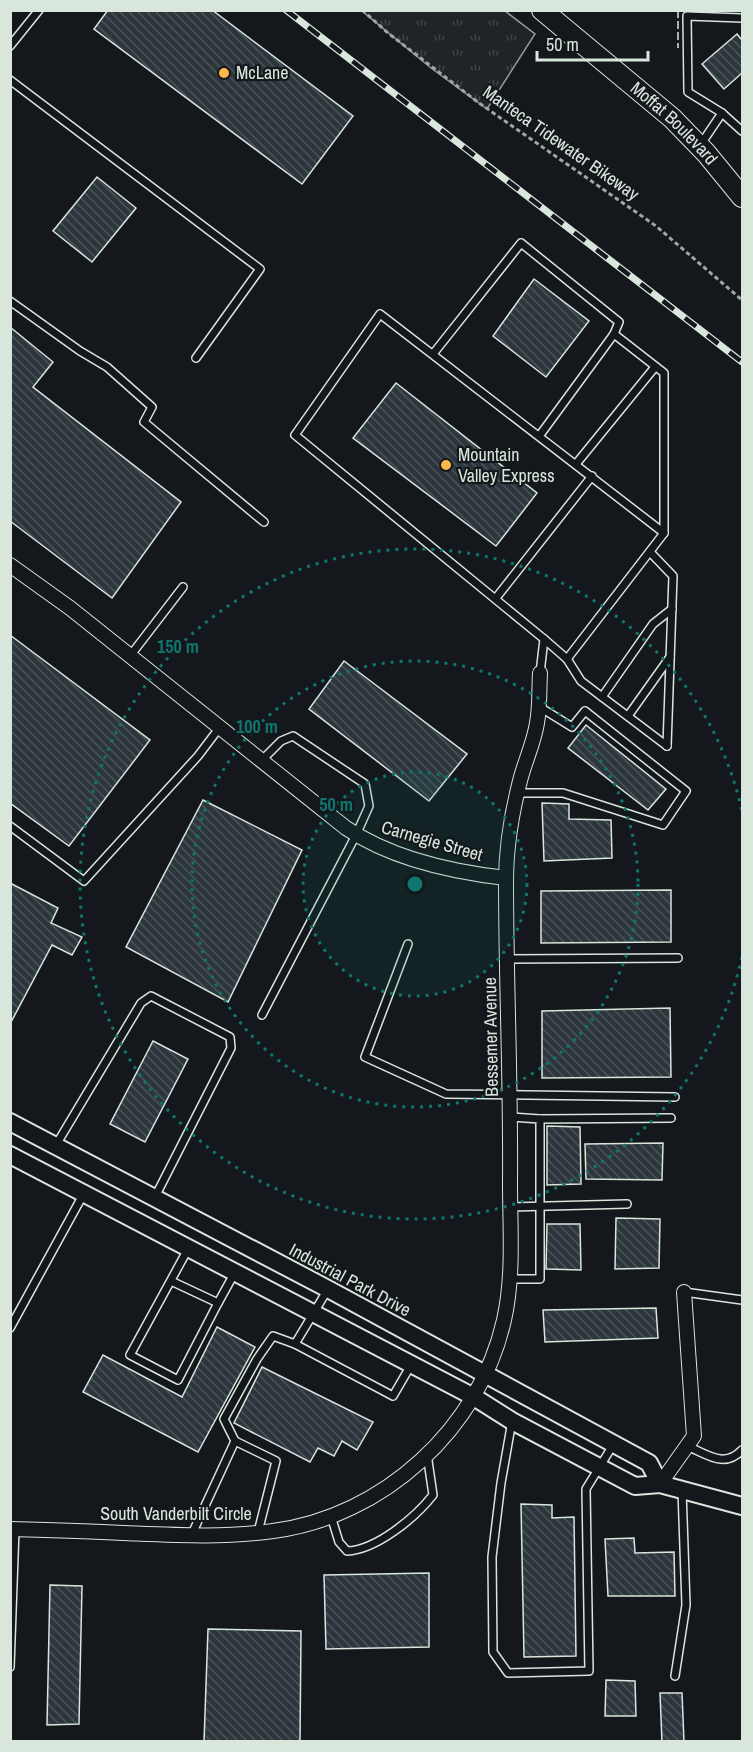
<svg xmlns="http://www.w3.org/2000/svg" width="753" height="1752" viewBox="0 0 753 1752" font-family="'Archivo Narrow',sans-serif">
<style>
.park{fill:url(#park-tufts);stroke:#939e99;stroke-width:1.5}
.building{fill:url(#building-back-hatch);stroke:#d8e6dc;stroke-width:1.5}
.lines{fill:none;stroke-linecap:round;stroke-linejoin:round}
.service-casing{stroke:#d8e6dc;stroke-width:10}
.minor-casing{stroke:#d8e6dc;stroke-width:16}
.tertiary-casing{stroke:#d8e6dc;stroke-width:20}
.secondary-casing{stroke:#d8e6dc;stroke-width:22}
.path{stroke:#9da8a2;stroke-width:3;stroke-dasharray:4.5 3;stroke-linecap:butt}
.service{stroke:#14181c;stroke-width:7}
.minor{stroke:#14181c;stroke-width:14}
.tertiary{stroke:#14181c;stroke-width:16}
.secondary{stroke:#14181c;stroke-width:20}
.rail-casing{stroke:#d8e6dc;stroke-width:7}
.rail{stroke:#14181c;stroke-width:4.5;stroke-dasharray:14;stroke-linecap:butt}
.fence{stroke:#d8e6dc;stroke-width:1.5;stroke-dasharray:8 3;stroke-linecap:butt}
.ring{fill:none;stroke:#0f766e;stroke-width:3;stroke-dasharray:3 6}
.poi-dot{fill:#ffb74d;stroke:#14181c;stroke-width:2}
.labels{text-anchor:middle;stroke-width:4.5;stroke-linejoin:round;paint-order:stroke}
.poi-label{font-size:18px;fill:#d8e6dc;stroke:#14181c;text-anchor:start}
.street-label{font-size:18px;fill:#d8e6dc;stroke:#14181c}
.centre{fill:#0f766e;stroke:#14181c;stroke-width:3}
.ring-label{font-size:18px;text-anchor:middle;font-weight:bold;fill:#0f766e;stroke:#14181c;stroke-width:4.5;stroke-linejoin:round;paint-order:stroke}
</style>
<defs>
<pattern id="park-tufts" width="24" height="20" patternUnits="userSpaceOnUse" patternTransform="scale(1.5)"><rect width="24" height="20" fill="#202428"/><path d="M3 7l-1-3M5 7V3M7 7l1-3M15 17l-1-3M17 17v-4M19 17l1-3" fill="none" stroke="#404447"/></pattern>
<pattern id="building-back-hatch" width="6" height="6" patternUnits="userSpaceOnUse" patternTransform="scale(1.5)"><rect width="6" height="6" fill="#2c363c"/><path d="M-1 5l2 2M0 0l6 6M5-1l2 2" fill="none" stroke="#4a5358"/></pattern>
</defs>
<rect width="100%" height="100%" fill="#14181c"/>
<path class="park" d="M362,11H505L535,34L487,109L431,68Z"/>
<g class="building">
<path d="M108,10H212L353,116L302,184L94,29Z"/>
<path d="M737,34L742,40V73L724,89L702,64Z"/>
<path d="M97,177L136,208L92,262L53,231Z"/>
<path d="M534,279L589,321L546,377L493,336Z"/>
<path d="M10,327L53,362L33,387L181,502L112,598L10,521Z"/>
<path d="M396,383L537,493L496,546L353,438Z"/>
<path d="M10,635L150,740L69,846L10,803Z"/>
<path d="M344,661L467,754L429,801L309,709Z"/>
<path d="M586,725L666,789L648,810L568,748Z"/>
<path d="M203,800L302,850L228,1002L126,947Z"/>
<path d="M542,803L569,804V819L611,820L612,858L544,861Z"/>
<path d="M10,883L58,908L51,923L82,937L72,955L52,945L10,1024Z"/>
<path d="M671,890V942L541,943V891Z"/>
<path d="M670,1008L671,1077L542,1078V1011Z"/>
<path d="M153,1041L188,1059L145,1142L110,1124Z"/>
<path d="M547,1126L580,1127L581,1184L547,1185Z"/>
<path d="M663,1143L662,1180L586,1179L585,1144Z"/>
<path d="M616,1218L660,1219L659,1268L615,1269Z"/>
<path d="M547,1224H580L581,1270L546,1269Z"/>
<path d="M656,1308L658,1338L545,1342L543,1310Z"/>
<path d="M217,1327L255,1347L198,1452L83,1392L103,1355L182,1397Z"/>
<path d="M262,1367L373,1422L357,1450L342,1441L334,1456L318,1448L310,1462L234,1423Z"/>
<path d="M521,1504L552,1505V1518L574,1517L576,1656L524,1657Z"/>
<path d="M634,1538L635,1553L674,1552L675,1596H608L605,1539Z"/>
<path d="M429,1573V1647L326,1649L324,1575Z"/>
<path d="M50,1585L82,1586L79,1724L47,1725Z"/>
<path d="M208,1629L301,1631L300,1742H204Z"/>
<path d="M606,1680L635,1681L636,1716H605Z"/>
<path d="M660,1693H682L684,1742H662Z"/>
</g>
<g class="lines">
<defs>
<g id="service">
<path d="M742,18L687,16L688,92L722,113L742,131"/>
<path d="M10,46L39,10"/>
<path d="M10,80L260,269L196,358"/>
<path d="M701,144L722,113"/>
<path d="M10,301L80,351L107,367L152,407L144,422L264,522"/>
<path d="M433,354L521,243L619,322L614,334L540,435"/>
<path d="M576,464L655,367"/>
<path d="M650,552L673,576L667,746"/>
<path d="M496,598L592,476"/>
<path d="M544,639L567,659L664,533V373L614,334"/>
<path d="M130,656L183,587"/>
<path d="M567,659L581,681L667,746"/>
<path d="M540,673L544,639L295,435L380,314L664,533"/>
<path d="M602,697L653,624L672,609"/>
<path d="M628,716L670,657"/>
<path d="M518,793H563L663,825L686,791L585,711L572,727L538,706"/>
<path d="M10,826L84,881L198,756L220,727"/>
<path d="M408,944L365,1057L446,1094L675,1097"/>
<path d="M508,959L678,958"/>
<path d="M262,1015L356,835L369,806L365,784L293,736L281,741L262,760"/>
<path d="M540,1119L671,1118"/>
<path d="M56,1145L141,1003L151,996L230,1037L231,1048L155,1197"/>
<path d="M510,1207L627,1204"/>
<path d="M509,1279H540V1119L511,1117"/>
<path d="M171,1281L218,1303L178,1380L130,1355L188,1249"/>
<path d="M684,1292L742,1300"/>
<path d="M218,1303L234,1274"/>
<path d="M10,1328L83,1195"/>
<path d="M295,1344L393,1396L411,1365"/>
<path d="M512,1421L501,1483L492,1557L493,1652L508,1673L589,1671L586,1489L613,1445"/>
<path d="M235,1441L276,1461L258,1532"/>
<path d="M687,1446C707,1454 724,1469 742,1450"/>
<path d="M331,1516L339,1542L347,1551C376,1550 415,1518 433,1495L427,1454"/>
<path d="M191,1536L235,1441L224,1419L257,1359L273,1336L295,1344L328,1289"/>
<path d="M10,1667L15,1529"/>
<path d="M675,1676L686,1605L682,1490"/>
</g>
<g id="minor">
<path d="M10,565L70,608L346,828C392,859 452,872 506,878"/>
<path d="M660,1484L694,1436L684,1292"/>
<path d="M10,1529C48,1530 86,1531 123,1533C173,1535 224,1538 273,1531C383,1517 480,1428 504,1320C514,1276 510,1228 510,1183C511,1082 506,982 506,882C506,847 512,811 521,777C526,759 534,742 537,723C540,707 539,689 540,673"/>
</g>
<g id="tertiary">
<path d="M10,1122L328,1289L649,1463L660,1484"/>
<path d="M10,1155L474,1397L512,1421L635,1486L660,1484L742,1506"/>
</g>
<g id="secondary">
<path id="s1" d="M542,10L672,118L706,153L742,197"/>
</g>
</defs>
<use href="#service" class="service-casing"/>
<use href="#minor" class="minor-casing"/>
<use href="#tertiary" class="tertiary-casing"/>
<use href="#secondary" class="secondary-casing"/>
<path class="path" d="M362,10L388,33L479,103L656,226L742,300"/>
<use href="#service" class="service"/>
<use href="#minor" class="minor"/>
<use href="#tertiary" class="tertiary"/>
<use href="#secondary" class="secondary"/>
<defs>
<path id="rail" d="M286,10L742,362"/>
</defs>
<use href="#rail" class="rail-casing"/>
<use href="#rail" class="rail"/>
<path class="fence" d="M678,10V48"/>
</g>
<circle cx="415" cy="884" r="112" fill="#0f766e" fill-opacity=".12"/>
<g class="ring">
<circle cx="415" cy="884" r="112"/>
<circle cx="415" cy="884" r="223"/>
<path d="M742 957A335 335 0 1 1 742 811"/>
</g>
<g class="poi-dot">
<circle cx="224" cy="73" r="6"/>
<circle cx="446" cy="465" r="6"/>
</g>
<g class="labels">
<g class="poi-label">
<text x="236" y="79">McLane</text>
<text x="458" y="461">Mountain<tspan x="458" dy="21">Valley Express</tspan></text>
</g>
<g class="street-label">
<text dy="6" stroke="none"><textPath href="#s1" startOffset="174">Moffat Boulevard</textPath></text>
<text transform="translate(561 143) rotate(35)" y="6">Manteca Tidewater Bikeway</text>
<text transform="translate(432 841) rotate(16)" y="6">Carnegie Street</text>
<text transform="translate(491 1037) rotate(-91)" y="6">Bessemer Avenue</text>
<text transform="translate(350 1280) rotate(28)" y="6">Industrial Park Drive</text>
<text x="176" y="1520">South Vanderbilt Circle</text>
</g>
</g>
<circle cx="415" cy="884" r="9" class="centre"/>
<g class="ring-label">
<text x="178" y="653">150 m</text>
<text x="257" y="733">100 m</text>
<text x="336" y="811">50 m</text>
</g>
<rect width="753" height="1752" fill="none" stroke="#d8e6dc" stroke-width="24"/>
<path d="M537 51v9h111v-9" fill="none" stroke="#d8e6dc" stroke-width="3"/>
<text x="546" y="51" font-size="18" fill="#d8e6dc" stroke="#14181c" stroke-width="4.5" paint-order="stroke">50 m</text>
</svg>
